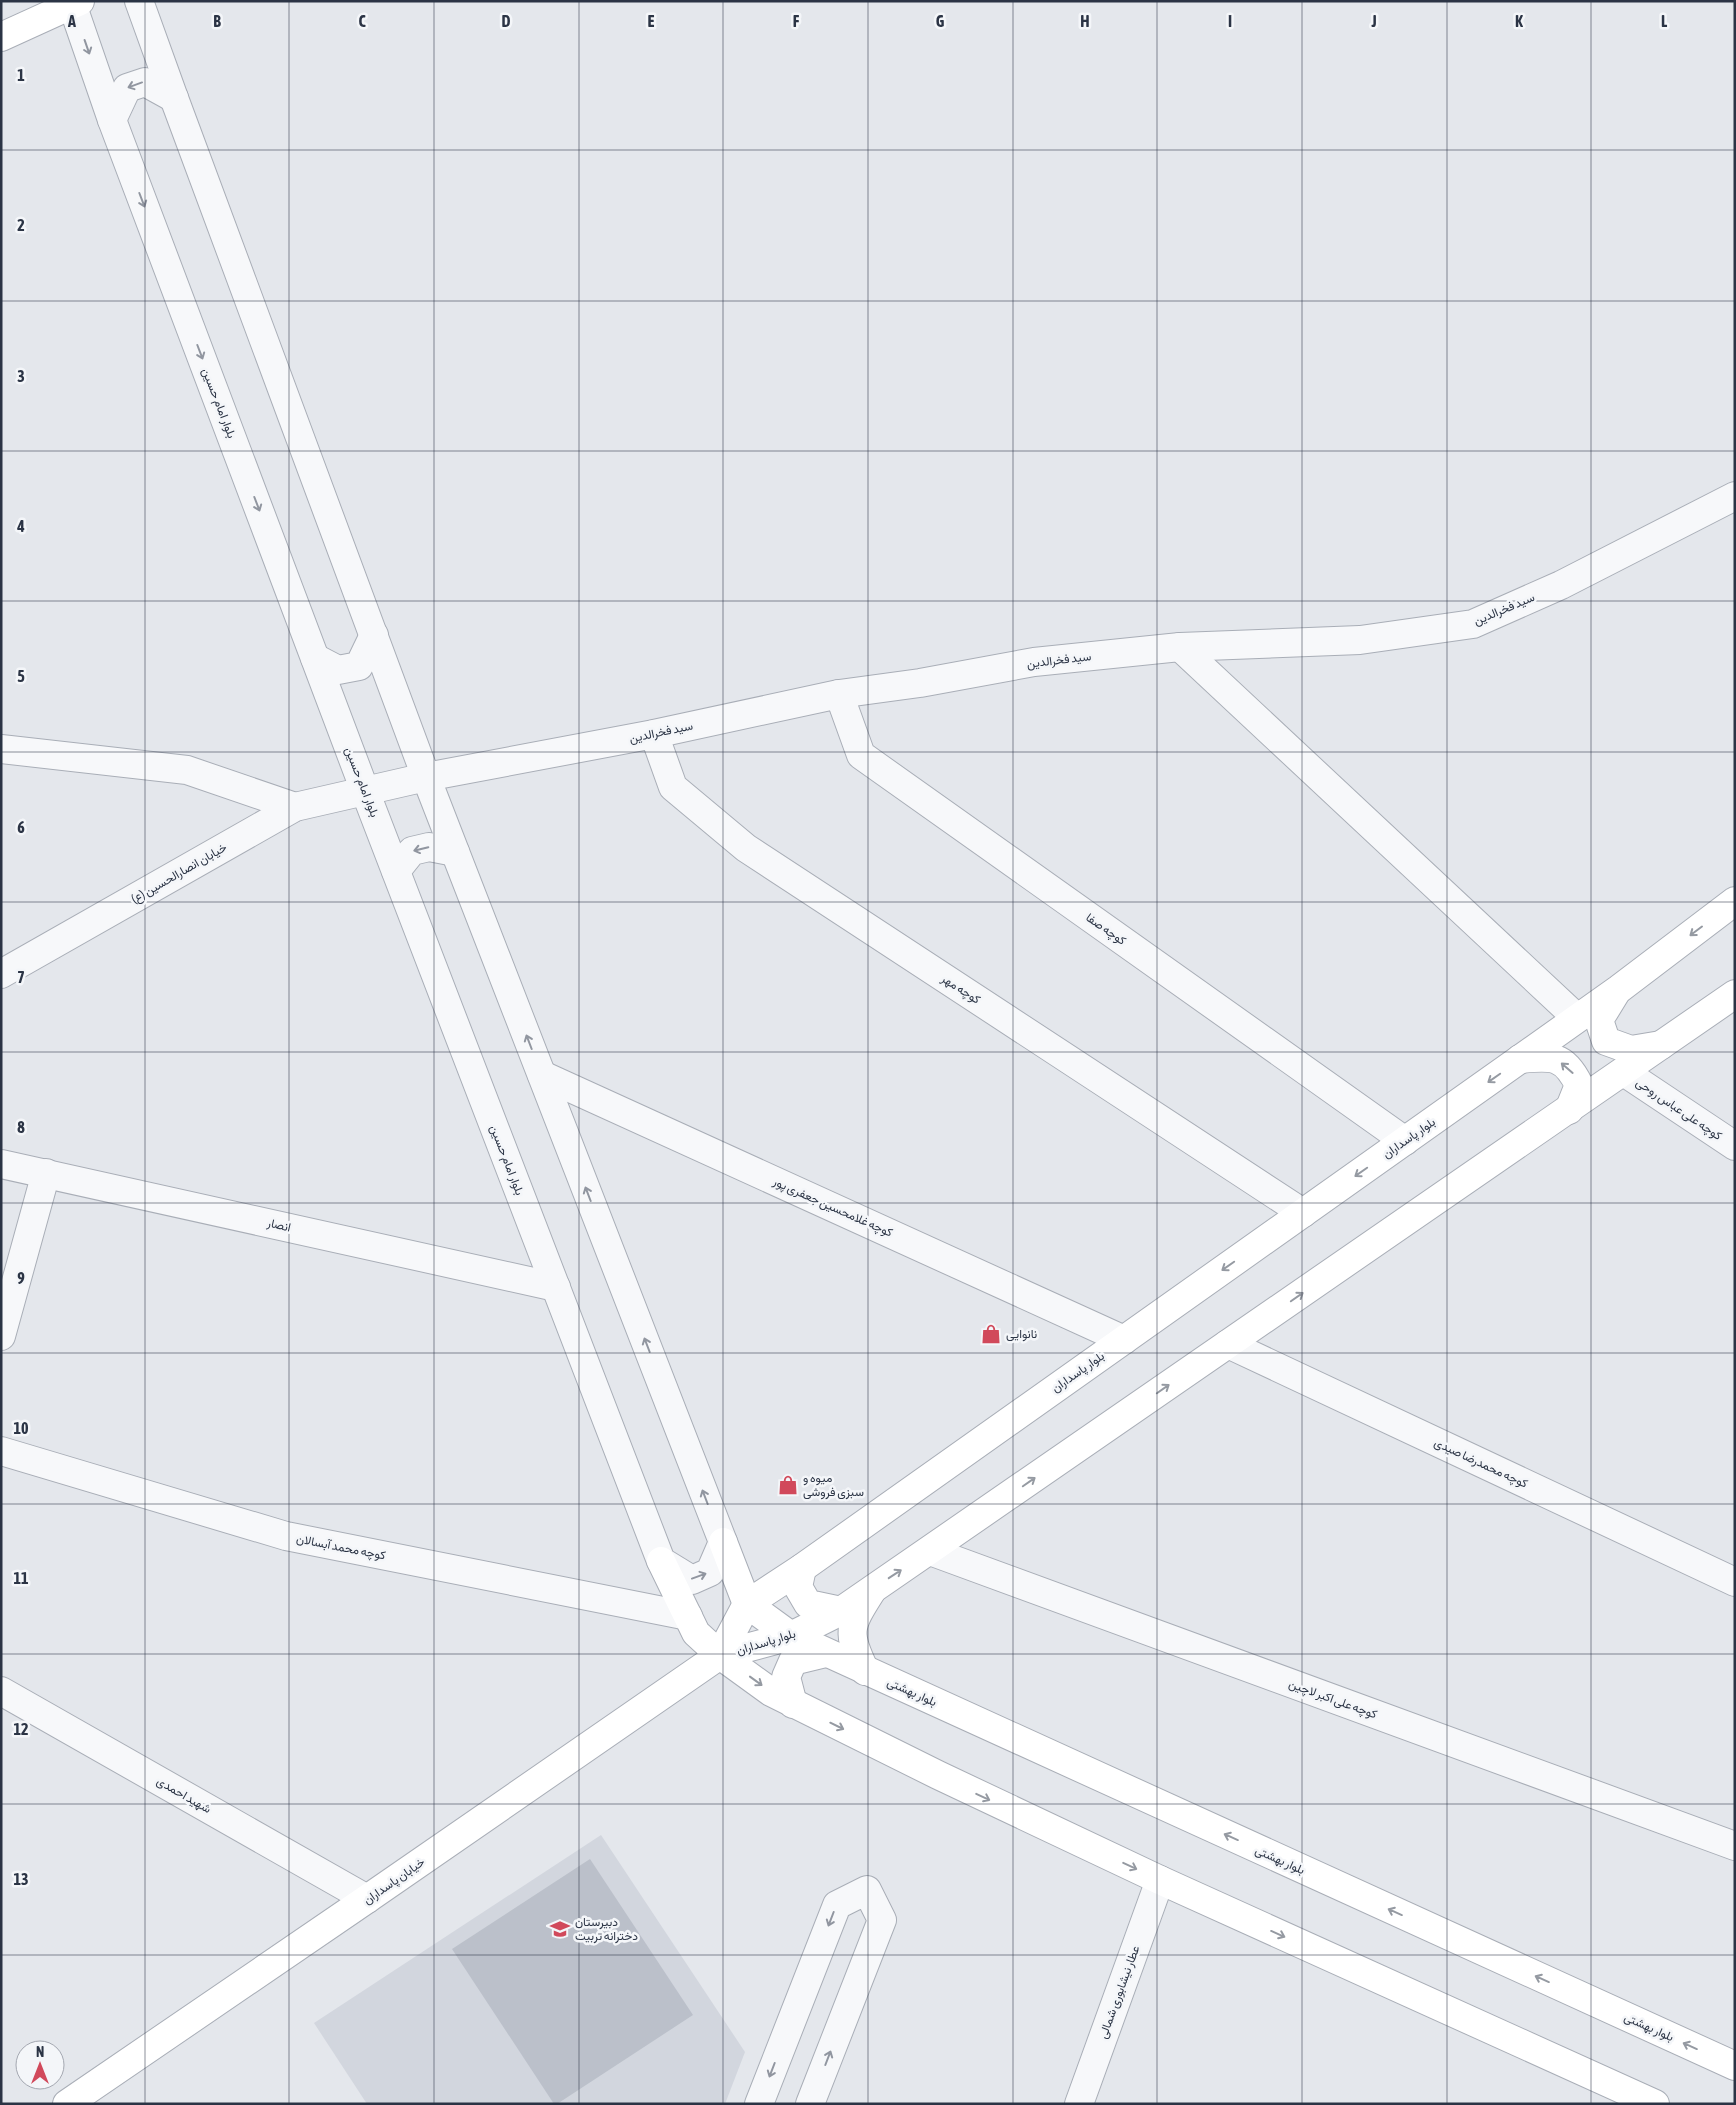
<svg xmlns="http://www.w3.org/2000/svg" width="1736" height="2105" viewBox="0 0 1736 2105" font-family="'Asap Condensed',Vazirmatn,sans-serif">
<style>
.built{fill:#d2d6de}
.building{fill:#bbc0ca}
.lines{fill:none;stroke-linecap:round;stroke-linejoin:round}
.minor-casing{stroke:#a9aeb7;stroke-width:30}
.tertiary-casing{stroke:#a9aeb7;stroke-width:30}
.secondary-casing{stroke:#a9aeb7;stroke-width:30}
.minor{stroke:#f7f8fa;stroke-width:28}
.tertiary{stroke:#f7f8fa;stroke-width:28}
.secondary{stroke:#fff;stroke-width:28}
.oneway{stroke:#9196a0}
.oneway2{stroke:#959aa2}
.grid{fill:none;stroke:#2b3445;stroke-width:1;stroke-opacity:0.55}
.labels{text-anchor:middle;stroke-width:5;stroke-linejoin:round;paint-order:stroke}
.street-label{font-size:12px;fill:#2b3445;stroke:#f4f6f9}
.poi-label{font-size:12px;fill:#2b3445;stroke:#f4f6f9;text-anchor:start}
.grid-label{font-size:16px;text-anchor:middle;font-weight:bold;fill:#2b3445;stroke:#f4f6f9;stroke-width:5;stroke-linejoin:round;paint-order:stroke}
</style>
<rect width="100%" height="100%" fill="#e4e7ec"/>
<path class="built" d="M601,1835L745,2052L725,2104H367L314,2023Z"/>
<path class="building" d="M590,1859L693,2015L557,2104H554L452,1949Z"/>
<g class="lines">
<defs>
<g id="minor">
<path d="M1180,647L1577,1018"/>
<path d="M839,694L861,755L1405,1141"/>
<path d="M654,734L673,787L746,848L1303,1213"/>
<path d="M1,749L187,770L295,807"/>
<path d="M1,974L295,807L426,777L654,734L839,694L920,683L1034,662L1180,647L1360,640L1473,624L1561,585L1735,496"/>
<path d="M1624,1072L1735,1146"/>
<path d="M542,1075L1124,1340"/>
<path d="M1,1164L556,1287"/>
<path d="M1,1336L46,1173"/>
<path d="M1228,1344L1735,1582"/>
<path d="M1,1451L286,1536L688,1616"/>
<path d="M930,1551L1735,1846"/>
<path d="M1,1691L367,1899"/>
<path d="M759,2104L837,1905L867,1890L882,1920L810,2104"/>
<path d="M1079,2104L1160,1880"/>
</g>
<g id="tertiary">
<path d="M71,1L112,120L365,791L661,1561L692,1580L710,1572L723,1542L426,777L174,98L139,1"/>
<path d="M112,120L127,88L145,82L174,98"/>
<path d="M315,658L338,670L359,666L374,635"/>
<path d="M396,871L412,851L429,847L455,852"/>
</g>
<g id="secondary">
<path d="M1,37L80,1"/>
<path d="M1735,901L1619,989L802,1568L747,1604L720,1655L791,1636L841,1611L1735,994"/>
<path d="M1615,994L1599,1020L1606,1041L1631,1050L1661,1045"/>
<path d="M1520,1059C1551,1056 1564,1054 1579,1085L1569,1110"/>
<path d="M723,1542L747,1604L791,1636L1735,2066"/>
<path d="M661,1561L696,1633L720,1655L771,1692L938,1775L1160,1880L1655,2104"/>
<path d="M802,1568L798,1587L808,1604L841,1611"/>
<path d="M865,1671C847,1632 848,1628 871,1592"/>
<path d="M793,1704L786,1677L793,1661L826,1653"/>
<path d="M67,2104L367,1899L720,1655"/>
</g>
</defs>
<use href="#minor" class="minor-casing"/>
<use href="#tertiary" class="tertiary-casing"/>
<use href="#secondary" class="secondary-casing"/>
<use href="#minor" class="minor"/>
<use href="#tertiary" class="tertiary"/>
<use href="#secondary" class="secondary"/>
</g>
<defs><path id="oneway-shaft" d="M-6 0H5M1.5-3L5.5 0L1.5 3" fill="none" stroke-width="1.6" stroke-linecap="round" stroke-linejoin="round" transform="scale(1.25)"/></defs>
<g class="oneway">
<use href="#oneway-shaft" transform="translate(87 47) rotate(71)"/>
<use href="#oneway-shaft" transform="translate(135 85) rotate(160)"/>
<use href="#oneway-shaft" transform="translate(142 200) rotate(69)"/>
<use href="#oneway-shaft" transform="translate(200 352) rotate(69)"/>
<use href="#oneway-shaft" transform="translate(257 504) rotate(69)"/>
<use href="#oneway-shaft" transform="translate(421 849) rotate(167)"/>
<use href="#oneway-shaft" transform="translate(529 1042) rotate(-111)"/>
<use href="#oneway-shaft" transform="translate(588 1194) rotate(-111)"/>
<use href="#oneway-shaft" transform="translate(647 1345) rotate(-111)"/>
<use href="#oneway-shaft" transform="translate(705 1497) rotate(-111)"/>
<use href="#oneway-shaft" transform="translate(699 1576) rotate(-20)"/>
<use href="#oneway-shaft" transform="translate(831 1919) rotate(111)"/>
<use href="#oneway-shaft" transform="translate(828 2058) rotate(-69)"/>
<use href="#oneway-shaft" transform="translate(772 2070) rotate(111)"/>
</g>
<g class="oneway2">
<use href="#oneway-shaft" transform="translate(1696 931) rotate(143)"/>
<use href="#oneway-shaft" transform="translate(1567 1068) rotate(-139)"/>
<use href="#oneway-shaft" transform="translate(1494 1078) rotate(145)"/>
<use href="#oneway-shaft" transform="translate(1361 1172) rotate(145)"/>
<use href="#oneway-shaft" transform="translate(1228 1266) rotate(145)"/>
<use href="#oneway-shaft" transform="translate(1297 1297) rotate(-35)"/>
<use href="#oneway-shaft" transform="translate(1163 1389) rotate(-35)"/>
<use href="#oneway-shaft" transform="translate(1029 1482) rotate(-35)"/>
<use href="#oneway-shaft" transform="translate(895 1574) rotate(-33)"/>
<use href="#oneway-shaft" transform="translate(756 1681) rotate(36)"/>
<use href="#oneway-shaft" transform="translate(837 1726) rotate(26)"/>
<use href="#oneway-shaft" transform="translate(983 1797) rotate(25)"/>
<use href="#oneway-shaft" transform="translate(1231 1837) rotate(-156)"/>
<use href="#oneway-shaft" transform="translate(1130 1866) rotate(25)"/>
<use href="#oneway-shaft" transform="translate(1395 1912) rotate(-156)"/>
<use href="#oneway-shaft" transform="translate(1278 1934) rotate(24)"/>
<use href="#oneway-shaft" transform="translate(1542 1979) rotate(-156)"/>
<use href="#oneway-shaft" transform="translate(1690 2046) rotate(-156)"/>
</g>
<path class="grid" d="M145,1V2104M289,1V2104M434,1V2104M579,1V2104M723,1V2104M868,1V2104M1013,1V2104M1157,1V2104M1302,1V2104M1447,1V2104M1591,1V2104M1,150H1735M1,301H1735M1,451H1735M1,601H1735M1,752H1735M1,902H1735M1,1052H1735M1,1203H1735M1,1353H1735M1,1504H1735M1,1654H1735M1,1804H1735M1,1955H1735"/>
<defs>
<symbol id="shop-bare" viewBox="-9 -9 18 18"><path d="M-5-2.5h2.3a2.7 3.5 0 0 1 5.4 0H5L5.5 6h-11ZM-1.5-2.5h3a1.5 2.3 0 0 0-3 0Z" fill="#d1495b" stroke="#f4f6f9" stroke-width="2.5" paint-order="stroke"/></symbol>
<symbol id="school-bare" viewBox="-9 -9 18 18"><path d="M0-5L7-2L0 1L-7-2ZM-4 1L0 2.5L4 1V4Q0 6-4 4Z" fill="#d1495b" stroke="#f4f6f9" stroke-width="2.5" paint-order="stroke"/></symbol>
</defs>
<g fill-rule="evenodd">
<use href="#shop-bare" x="977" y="1320" width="28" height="28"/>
<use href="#shop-bare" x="774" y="1471" width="28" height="28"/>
<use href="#school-bare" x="546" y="1915" width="28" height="28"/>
</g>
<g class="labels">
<g class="street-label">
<text transform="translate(219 403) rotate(69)" y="4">بلوار امام حسین</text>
<text transform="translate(1504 609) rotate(-23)" y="4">سید فخرالدین</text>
<text transform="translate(1059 660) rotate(-7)" y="4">سید فخرالدین</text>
<text transform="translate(661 732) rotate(-12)" y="4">سید فخرالدین</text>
<text transform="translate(362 782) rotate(69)" y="4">بلوار امام حسین</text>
<text transform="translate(179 873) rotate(-30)" y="4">خیابان انصارالحسین (ع)</text>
<text transform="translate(1106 929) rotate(35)" y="4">کوچه صفا</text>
<text transform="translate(961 989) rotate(33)" y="4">کوچه مهر</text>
<text transform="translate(1679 1109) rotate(34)" y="4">کوچه علی عباس روحی</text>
<text transform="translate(1409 1138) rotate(-35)" y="4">بلوار پاسداران</text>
<text transform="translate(507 1160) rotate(69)" y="4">بلوار امام حسین</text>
<text transform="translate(833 1207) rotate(24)" y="4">کوچه غلامحسین جعفری پور</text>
<text transform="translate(279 1225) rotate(13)" y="4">انصار</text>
<text transform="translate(1078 1372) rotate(-35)" y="4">بلوار پاسداران</text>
<text transform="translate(1481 1463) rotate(25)" y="4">کوچه محمدرضا صیدی</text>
<text transform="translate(341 1547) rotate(11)" y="4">کوچه محمد آبسالان</text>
<text transform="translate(766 1642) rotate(-17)" y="4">بلوار پاسداران</text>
<text transform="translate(912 1692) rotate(24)" y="4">بلوار بهشتی</text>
<text transform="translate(1333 1699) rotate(20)" y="4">کوچه علی اکبر لاچین</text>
<text transform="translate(184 1795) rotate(30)" y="4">شهید احمدی</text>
<text transform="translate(1280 1860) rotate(24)" y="4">بلوار بهشتی</text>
<text transform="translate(394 1881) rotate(-35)" y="4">خیابان پاسداران</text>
<text transform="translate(1119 1992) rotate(-70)" y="4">عطار نیشابوری شمالی</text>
<text transform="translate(1649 2027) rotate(24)" y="4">بلوار بهشتی</text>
</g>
<g class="poi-label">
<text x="1006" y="1338">نانوایی</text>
<text x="803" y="1482">میوه و<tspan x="803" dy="14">سبزی فروشی</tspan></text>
<text x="575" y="1926">دبیرستان<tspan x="575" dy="14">دخترانه تربیت</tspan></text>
</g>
</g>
<g class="grid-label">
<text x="72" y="27">A</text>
<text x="217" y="27">B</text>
<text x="362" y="27">C</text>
<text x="506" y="27">D</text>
<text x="651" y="27">E</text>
<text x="796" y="27">F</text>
<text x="940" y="27">G</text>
<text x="1085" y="27">H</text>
<text x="1230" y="27">I</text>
<text x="1374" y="27">J</text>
<text x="1519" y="27">K</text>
<text x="1664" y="27">L</text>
<text x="21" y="81">1</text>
<text x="21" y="231">2</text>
<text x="21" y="382">3</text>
<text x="21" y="532">4</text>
<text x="21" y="682">5</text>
<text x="21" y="833">6</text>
<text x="21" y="983">7</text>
<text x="21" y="1133">8</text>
<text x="21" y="1284">9</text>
<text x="21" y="1434">10</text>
<text x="21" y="1584">11</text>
<text x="21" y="1735">12</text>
<text x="21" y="1885">13</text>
</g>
<rect width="1736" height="2105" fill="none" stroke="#2b3445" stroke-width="5"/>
<g transform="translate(40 2065)"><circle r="24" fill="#f4f6f9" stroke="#a4a8b1"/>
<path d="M0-4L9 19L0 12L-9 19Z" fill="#d1495b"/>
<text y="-8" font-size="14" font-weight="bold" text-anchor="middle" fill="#2b3445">N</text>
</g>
</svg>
